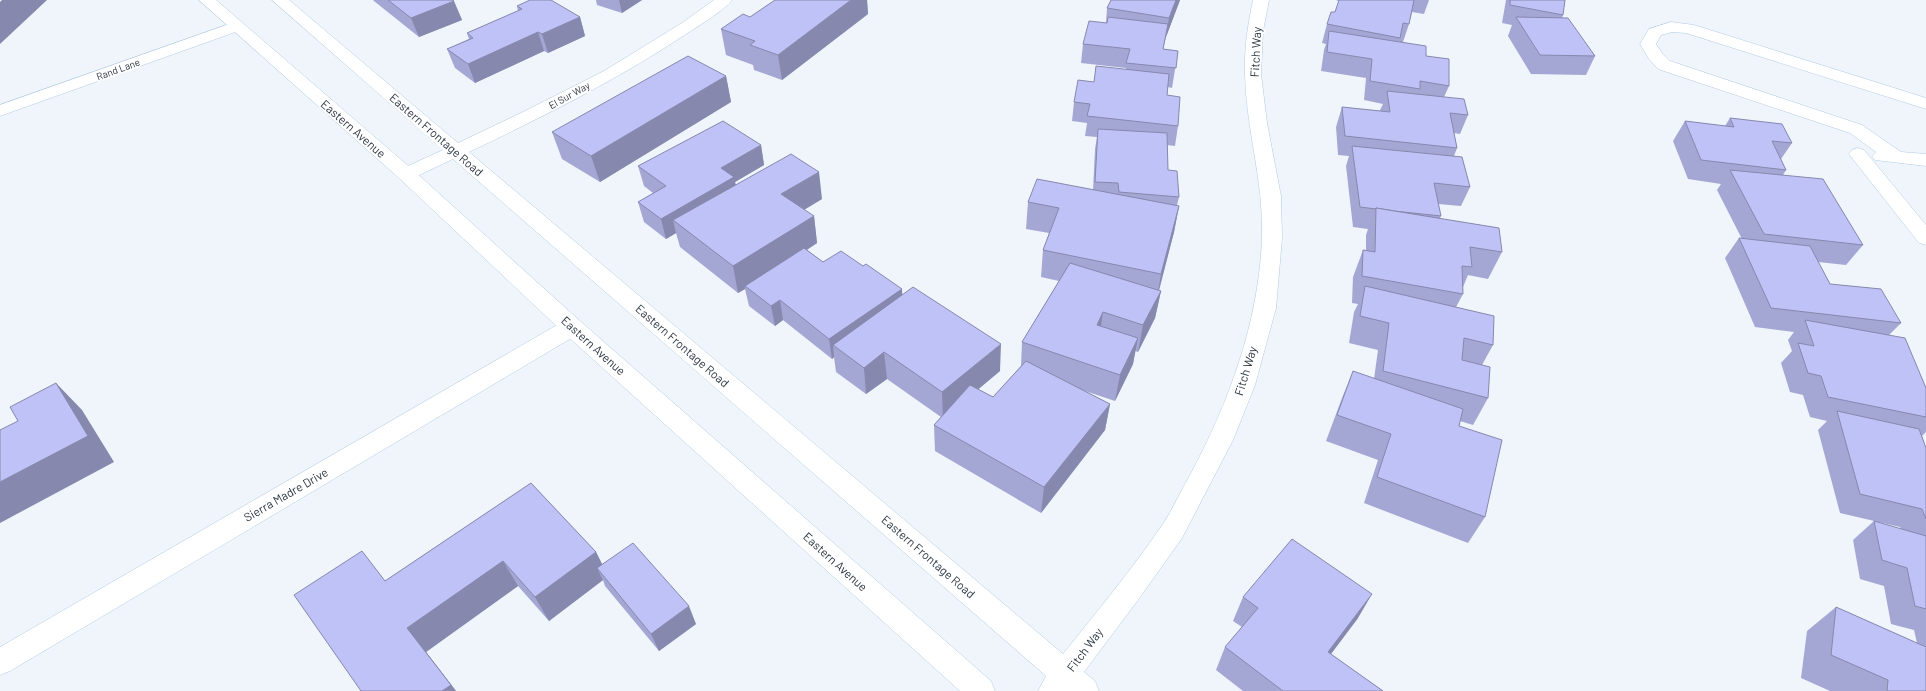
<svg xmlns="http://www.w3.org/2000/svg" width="1926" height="691" viewBox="0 0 1926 691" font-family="Barlow,sans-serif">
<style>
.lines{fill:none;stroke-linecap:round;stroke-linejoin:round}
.minor-casing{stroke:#b1cbe6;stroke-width:1}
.major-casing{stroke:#b1cbe6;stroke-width:1}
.minor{fill:#fff;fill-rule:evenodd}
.major{fill:#fff;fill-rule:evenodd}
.wall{fill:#a4a7d4}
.shaded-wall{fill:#8688ad}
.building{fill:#bfc2f7;stroke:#8688ad}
.labels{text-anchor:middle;stroke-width:3.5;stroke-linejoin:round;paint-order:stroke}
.far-street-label{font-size:10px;fill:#29343f;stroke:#fff}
.street-label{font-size:12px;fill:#29343f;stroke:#fff}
</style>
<rect width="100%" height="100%" fill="#eff5fa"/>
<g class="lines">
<defs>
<g id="minor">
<path d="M272,0H289L458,143L523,112L604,71L682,23L714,0H732C724,11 695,28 683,36C615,81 542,117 469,152L1063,654C1097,612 1132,569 1163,524C1173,509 1180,492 1189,477C1229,403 1259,322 1262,237C1264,182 1246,129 1245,74C1244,49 1248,24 1253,0H1269L1263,31L1261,74L1267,123L1281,196L1282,238L1276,308L1255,385L1233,440L1182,538L1138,600L1084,672L1095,681L1099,691H1038L1046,676L453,159L413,178L406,180L399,178L397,174L399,170L443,150Z"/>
<path d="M235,22L241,24L243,27L241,30L0,116V105Z"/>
<path d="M1671,22L1694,25L1926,98V109L1686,33L1672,32L1661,35L1656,44L1662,53L1670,61L1862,125L1901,152L1926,154V166L1875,160L1872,156L1876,152L1850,133L1658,69L1649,59L1640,44L1649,29Z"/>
<path d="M1858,148L1864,150L1926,225V245L1919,243L1852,158L1849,154L1852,150Z"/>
<path d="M572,319L580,321L583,327L580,333L10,671L0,675V647L564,321Z"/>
</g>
<path id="major" d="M199,0H216L413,170L580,321L991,681L995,691H960L564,333L399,178Z"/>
</defs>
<use href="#minor" class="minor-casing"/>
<use href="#major" class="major-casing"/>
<use href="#minor" class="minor"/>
<use href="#major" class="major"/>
</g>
<g class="wall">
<path d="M373,0H453L462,20L419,37L374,1Z"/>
<path d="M596,0H642L622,13L597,5Z"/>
<path d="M775,0H867L868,14L782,80L754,70L753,65L726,55L721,29L750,17Z"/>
<path d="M1111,0H1180L1166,37L1163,49L1178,51L1172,88L1168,87L1167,95L1178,126L1175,146L1167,145L1168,170L1179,197L1177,205L1179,206L1174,232L1159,291H1161L1155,318L1138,352L1135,351L1133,364L1115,401L1082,390L1110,404L1105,430L1041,513L935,451L934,425L941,417L887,379L866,394L836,372L834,357L832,359L783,320L775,326L749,306L745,289L738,293L680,247L676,233L666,239L644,222L638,202L653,193L644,186L638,166L761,145L764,165L735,182L736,185L822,199L804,210L814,216L817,243L807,250L823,262L863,266L902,289V294L1000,371L978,389L993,397L1021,366L1022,342L1059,281L1041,277L1043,250L1049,233L1026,229L1028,202L1093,190L1095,149L1097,137L1085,136L1087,123L1072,121L1074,102L1094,82L1126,69V68L1081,63L1083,44L1106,23L1107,8Z"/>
<path d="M1335,0H1429L1424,14L1412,12L1409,24L1403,42L1426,56L1449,86L1444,97L1468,115L1460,134L1454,133L1457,148L1454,156L1470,187L1461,206L1438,204L1441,216L1440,218L1502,252L1488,279L1468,275L1463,287V294L1456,307L1493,345L1482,365L1488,398L1473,425L1460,421L1459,426L1485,517L1468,543L1364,503L1378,460L1326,441L1342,398L1353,371L1374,379L1378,350L1349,343L1354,312L1358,304L1352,303L1353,277L1363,250L1366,251V235L1368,229L1353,227L1346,166L1349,156L1338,155L1336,127L1342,107L1381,111L1380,110L1383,104L1364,100L1366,78L1321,71L1324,50L1326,44L1322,43L1327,24L1335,12L1339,1Z"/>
<path d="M1506,0H1565L1563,15L1562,18L1595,56L1586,75L1531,74L1508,36L1512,25L1502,23Z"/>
<path d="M517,6L580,17L585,36L548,53L544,51L475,83L455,68L447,49L469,39L467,33L518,11Z"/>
<path d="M726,76L731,102L600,182L562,159L552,132Z"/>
<path d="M1730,118L1792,143L1781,159L1786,170L1783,175L1863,245L1846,265L1818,262L1830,284L1901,323L1889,335L1926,388V432L1922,436L1926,448V691H1830L1801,678L1807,631L1836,607L1917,643L1914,630L1891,624L1884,586L1860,579L1853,540L1874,521L1901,529L1900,527L1840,513L1818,430L1827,421L1810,417L1803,395L1790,392L1781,363L1792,351L1788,340L1794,332L1755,327L1725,258L1739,238L1742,239L1717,190L1721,184L1688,179L1673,141L1685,121L1725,126Z"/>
<path d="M531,483L596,552L602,564L696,624L659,651L605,586L603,580L549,621L518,586L426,652L456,691H361L385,581Z"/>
<path d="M1243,597L1358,618L1331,654L1383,691H1243L1216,670L1225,647L1242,627L1233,621Z"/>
</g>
<g class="shaded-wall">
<path d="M2,0H47L0,44V2Z"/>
<path d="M619,0H642L622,13Z"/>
<path d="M851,0H867L868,14L782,80L778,55Z"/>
<path d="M1176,0H1180L1166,37L1169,18Z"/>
<path d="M454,1L462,20L419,37L411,18Z"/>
<path d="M580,17L585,36L548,53L542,34Z"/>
<path d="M538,32L544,51L475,83L468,64Z"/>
<path d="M726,76L731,102L600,182L591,156Z"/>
<path d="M761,145L764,165L735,182L738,197L673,220L676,233L666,239L661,219L721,168Z"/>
<path d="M819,172L822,199L785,221L781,194Z"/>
<path d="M1179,206L1174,232L1157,297L1161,291L1155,318L1138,352L1143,325L1157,298L1161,274Z"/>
<path d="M814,216L817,243L747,288L745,286V289L738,293L733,266Z"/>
<path d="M902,289L903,309L833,345L834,357L832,359L829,339Z"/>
<path d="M780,300L783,320L775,326L771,306Z"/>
<path d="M1103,312L1099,339L1097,325Z"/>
<path d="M1138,338L1133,364L1115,401L1120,375Z"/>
<path d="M1001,344L1000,371L943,419L942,392Z"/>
<path d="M884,352L887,379L866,394L864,368Z"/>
<path d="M56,383L82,410L114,462L0,523V482Z"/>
<path d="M1110,404L1105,430L1041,513L1044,487Z"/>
<path d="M596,552L608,576L597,568L603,580L549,621L535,597Z"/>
<path d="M503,561L518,586L426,652L456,691H442L407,628Z"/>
<path d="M1372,594L1358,618L1315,675L1328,652Z"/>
<path d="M689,606L696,624L659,651L651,634Z"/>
</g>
<g class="building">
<path d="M388,0H453L454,1L411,18Z"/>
<path d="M530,0H551L580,17L542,34L538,32L468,64L447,49L473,38L467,33L522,9L517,6Z"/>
<path d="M775,0H851L778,55L750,45L755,41L721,29L743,14L750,17Z"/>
<path d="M1111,0H1176L1169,18L1107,8Z"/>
<path d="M1339,0H1414L1409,24L1403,23L1400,38L1327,24L1331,12H1335Z"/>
<path d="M1510,0H1565L1563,15L1510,5Z"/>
<path d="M1108,17L1168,24L1163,49L1178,51L1176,68L1126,63L1130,49L1083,44L1089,21L1107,23Z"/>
<path d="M1516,17L1568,18L1595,56L1540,55Z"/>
<path d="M1329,31L1426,46V56L1449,59V86L1420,81V89L1370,81L1372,59L1327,52Z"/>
<path d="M688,56L726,76L591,156L552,132Z"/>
<path d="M1096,66L1169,74L1167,95L1180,97L1178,126L1087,116L1090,104L1074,102L1078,80L1094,82Z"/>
<path d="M1387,91L1464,99L1468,115L1450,113L1457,148L1345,136L1342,107L1390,112Z"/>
<path d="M1730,118L1782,124L1792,143L1772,141L1786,170L1701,160L1685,121L1734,127Z"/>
<path d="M723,121L761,145L721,168L734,177L661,219L638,202L666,186L638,166Z"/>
<path d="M1098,129L1167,133L1168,170L1177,171L1179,197L1119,192L1118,183L1095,182Z"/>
<path d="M1352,146L1462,157L1470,187L1434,183L1441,216L1394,211L1376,208V209L1360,207Z"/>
<path d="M791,154L819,172L781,194L814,216L733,266L673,220Z"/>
<path d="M1730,170L1823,179L1863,245L1764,234Z"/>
<path d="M1037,179L1179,206L1161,274L1043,250L1059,208L1028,202Z"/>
<path d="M1376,208L1499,228L1502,252L1470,247L1472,267L1462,266L1463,294L1362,276L1363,250L1375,252Z"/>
<path d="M1739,238L1810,246L1830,284L1881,289L1901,323L1771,308Z"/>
<path d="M804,248L823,262L841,251L863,266L866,264L902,289L829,339L780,300L771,306L745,286Z"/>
<path d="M1070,263L1161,291L1143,325L1103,312L1097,325L1138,338L1120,375L1022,342Z"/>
<path d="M1365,286L1494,316L1493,345L1464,338L1462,360L1490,367L1488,398L1383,371L1389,323L1360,316Z"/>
<path d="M913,287L1001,344L942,392L884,352L864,368L833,345Z"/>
<path d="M1805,320L1905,338L1926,388V417L1828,397L1821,376L1808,373L1798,343L1814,346Z"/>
<path d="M1026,361L1110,404L1044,487L934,425L970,385L993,397Z"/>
<path d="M1353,371L1463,409L1459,426L1502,440L1485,517L1377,477L1391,434L1337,415Z"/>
<path d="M56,383L88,436L0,482V430L18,421L10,407Z"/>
<path d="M1837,411L1919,429L1926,448V519L1922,509L1860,494Z"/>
<path d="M531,483L596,552L535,597L503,561L407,628L451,685L442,691H361L294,595L362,551L385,581Z"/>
<path d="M1874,521L1926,536V609L1915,606L1907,568L1882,560Z"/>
<path d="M1292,539L1372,594L1328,652L1383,691H1283L1225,647L1258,608L1243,597Z"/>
<path d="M633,543L689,606L651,634L597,568Z"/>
<path d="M1836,607L1926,647V691H1887L1888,680L1831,655Z"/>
</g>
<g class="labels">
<g class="far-street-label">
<text transform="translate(118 69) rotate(-20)" y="4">Rand Lane</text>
<text transform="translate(569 95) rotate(-29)" y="4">El Sur Way</text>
</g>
<g class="street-label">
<text transform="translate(1256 52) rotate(-87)" y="4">Fitch Way</text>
<text transform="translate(353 129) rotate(41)" y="4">Eastern Avenue</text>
<text transform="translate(436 135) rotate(41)" y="4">Eastern Frontage Road</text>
<text transform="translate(593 346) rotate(42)" y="4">Eastern Avenue</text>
<text transform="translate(682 346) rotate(41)" y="4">Eastern Frontage Road</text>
<text transform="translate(1246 371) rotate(-73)" y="4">Fitch Way</text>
<text transform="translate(286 495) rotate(-30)" y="4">Sierra Madre Drive</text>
<text transform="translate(928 557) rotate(41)" y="4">Eastern Frontage Road</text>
<text transform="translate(835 562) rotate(42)" y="4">Eastern Avenue</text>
<text transform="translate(1085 650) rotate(-53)" y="4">Fitch Way</text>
</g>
</g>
</svg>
